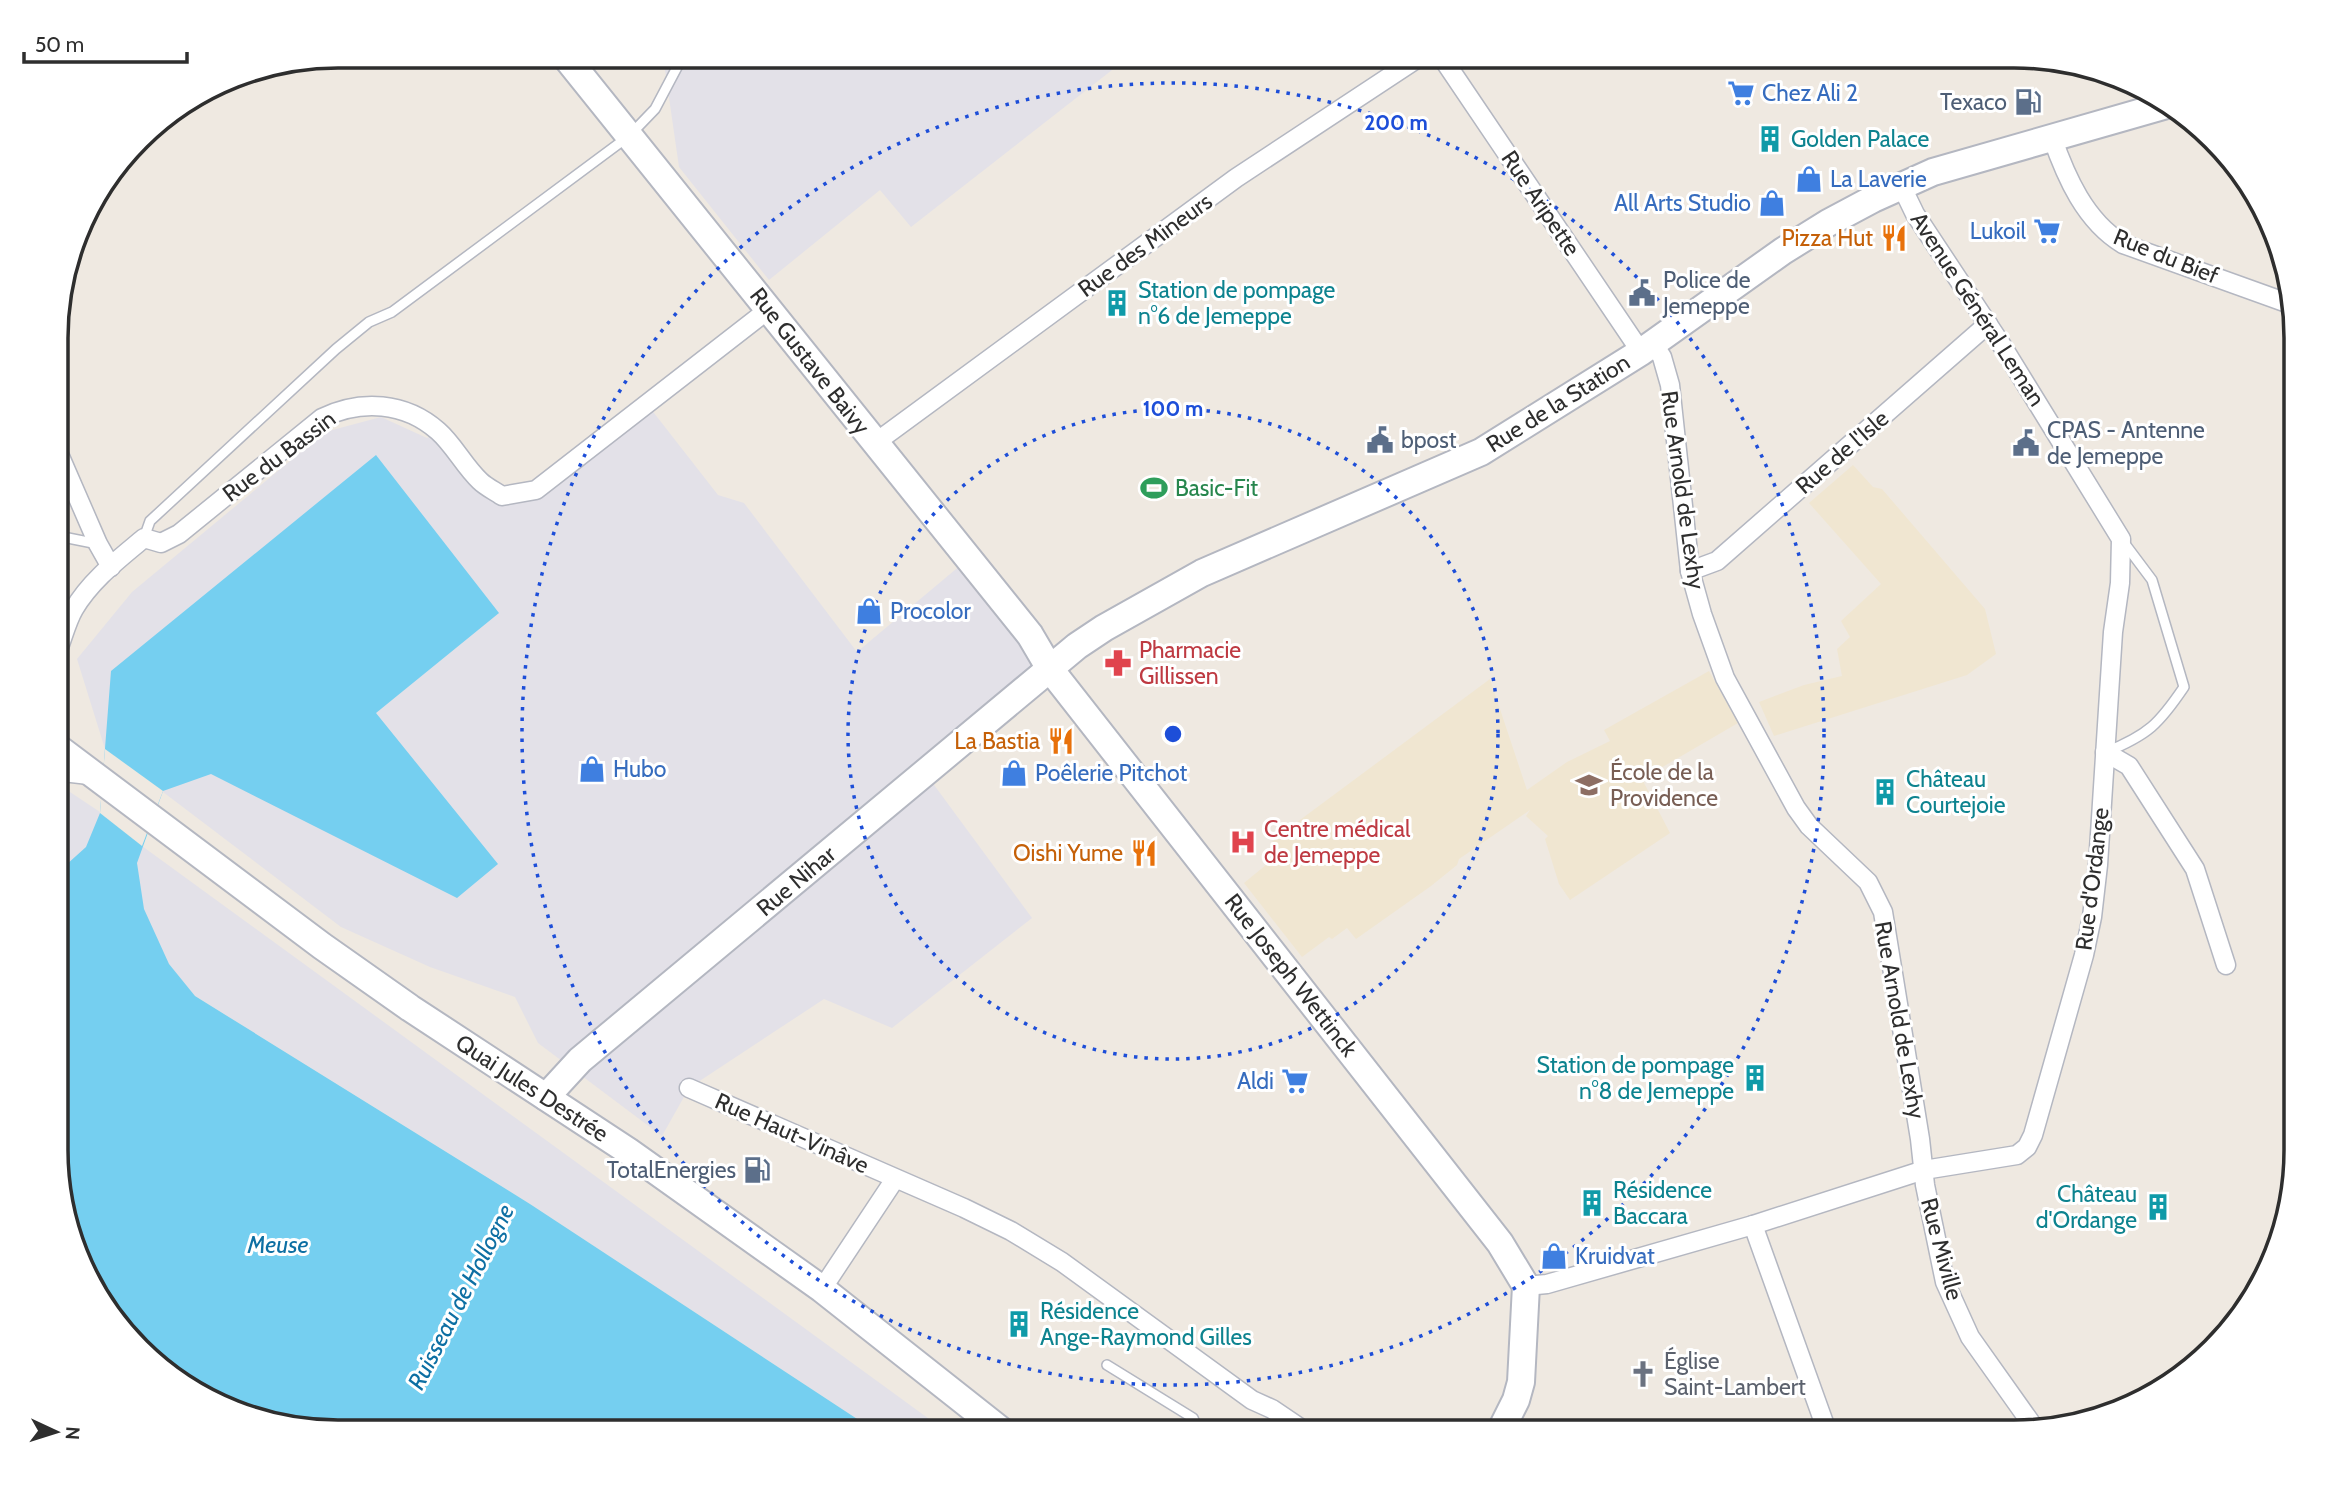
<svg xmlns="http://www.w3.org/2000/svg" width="2352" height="1488" viewBox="0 0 2352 1488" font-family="Cabin,sans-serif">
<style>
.industrial{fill:#e3e1e8}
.education{fill:#f0e6d1}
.water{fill:#75cff0}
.pier{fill:#efe9e1}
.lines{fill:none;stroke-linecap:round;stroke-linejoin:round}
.lane-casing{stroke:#b4b7c1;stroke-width:12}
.street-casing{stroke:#b4b7c1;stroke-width:21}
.secondary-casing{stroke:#b4b7c1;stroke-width:30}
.lane{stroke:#fff;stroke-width:9}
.street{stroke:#fff;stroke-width:18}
.secondary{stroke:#fff;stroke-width:26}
.ring{fill:none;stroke:#1d4ed8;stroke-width:3.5;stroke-dasharray:3.5 7}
.labels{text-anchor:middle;stroke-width:6;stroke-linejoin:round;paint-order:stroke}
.shop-label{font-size:23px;fill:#366cbe;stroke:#fff;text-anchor:start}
.service-label{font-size:23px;fill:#4e5e75;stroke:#fff;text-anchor:start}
.culture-label{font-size:23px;fill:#0d838f;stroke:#fff;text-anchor:start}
.street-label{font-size:23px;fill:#2e2e2e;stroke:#fff}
.food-label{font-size:23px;fill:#c56008;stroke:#fff;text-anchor:end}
.leisure-label{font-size:23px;fill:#27864d;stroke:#fff;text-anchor:start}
.health-label{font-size:23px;fill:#be3a42;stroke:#fff;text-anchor:start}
.education-label{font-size:23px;fill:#785e54;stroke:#fff;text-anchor:start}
.worship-label{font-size:23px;fill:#5b616d;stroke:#fff;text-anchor:start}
.water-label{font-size:24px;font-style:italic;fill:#0d6fa3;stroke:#fff}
.rim{fill:none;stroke:#2e2e2e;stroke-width:3.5}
.centre{fill:#1d4ed8;stroke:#fff;stroke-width:3.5}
.ring-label{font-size:21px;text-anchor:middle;font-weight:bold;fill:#1d4ed8;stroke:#fff;stroke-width:6;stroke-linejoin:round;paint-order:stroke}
</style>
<rect width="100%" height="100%" fill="#efe9e1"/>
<g class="industrial">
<path d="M663,56H1130L911,227L880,190L769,280L679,167Z"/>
<path d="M647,404L718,495L744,503L857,652L968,559L1050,669L926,774L1032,918L892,1028L824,999L689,1088L662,1136L538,1043L515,997L430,967L341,927L163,792L142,846L947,1432H877L530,1204L195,996L58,906V784L100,812L105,749L77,659L132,592L325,432L381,417L427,438L440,432L502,496L536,490Z"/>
</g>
<g class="education">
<path d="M1853,465L1873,487L1882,489L1985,609L1996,654L1967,675L1774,736L1759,702L1804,685L1842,676L1837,649L1850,637L1841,621L1881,584L1809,503Z"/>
<path d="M1709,671L1738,723L1642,779L1670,833L1570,900L1559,884L1545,839L1548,836L1526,816L1530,810L1459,859L1457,865L1431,886L1356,939L1347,928L1332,939L1329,937L1302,957L1244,883L1278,855L1270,844L1277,837L1490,679L1527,790L1567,762L1610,741L1604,730Z"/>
</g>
<path class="water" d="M376,455L499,613L376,713L498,864L457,898L211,774L163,791L137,863L144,909L169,964L195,996L530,1204L877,1432H338L265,1422L182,1385L103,1306L58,1186V866L66,865L86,847L100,813L111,671Z"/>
<path class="pier" d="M105,749L163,791L142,846L100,813Z"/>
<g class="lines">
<defs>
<g id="lane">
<path d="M58,536L98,544"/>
<path d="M144,538L150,521L336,349L369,322L392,312L629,136L655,109L683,56"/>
<path d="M2106,752C2148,735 2159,724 2184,687L2152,580L2122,540"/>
<path d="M58,776L84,779"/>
<path d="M1107,1365L1193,1418L1195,1423L1192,1432"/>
</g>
<g id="street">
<path d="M1441,56L1641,352"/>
<path d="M2048,61L2089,67"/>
<path d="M2052,137C2066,177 2085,221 2123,244L2290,304"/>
<path d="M1653,343L1662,357L1670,385L1690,571L1702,614L1725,678L1796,808L1809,826L1868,882L1883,912L1920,1139L1925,1185L1945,1282L1970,1337L2036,1430"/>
<path d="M875,443L1236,178L1421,56"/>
<path d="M58,452L98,544L111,567"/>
<path d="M1690,571L1717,561L1988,324"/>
<path d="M58,650C63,637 67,621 74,609C91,580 119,559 144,538L161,543L179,534L322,418C361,399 405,402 438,431C454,445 464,466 480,481C486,487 495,491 502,496L536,490L769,309"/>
<path d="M2105,752L2129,766L2195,869L2226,965"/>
<path d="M689,1088L964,1208L1011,1231L1062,1262L1252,1400L1272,1409L1306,1432"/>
<path d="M1753,1225L1827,1431"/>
<path d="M1526,1286L1547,1284L1753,1225L1924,1170L2017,1155L2027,1147L2033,1135L2084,955L2092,917L2098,865L2113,632L2120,583L2121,539L2001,344L1915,214L1901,185"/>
<path d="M822,1289L895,1179"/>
</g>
<g id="secondary">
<path d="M565,56L1030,635L1050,669L1500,1243L1526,1286L1521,1382L1516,1400L1500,1432"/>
<path d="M58,748L322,946L410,1008L628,1151L822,1289L1003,1432"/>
<path d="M546,1097L580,1060L1077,646L1104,628L1202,573L1481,452L1641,352L1783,251L1828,223L1873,199L1933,172L2170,104"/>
</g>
</defs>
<use href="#lane" class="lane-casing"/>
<use href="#street" class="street-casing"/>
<use href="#secondary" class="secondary-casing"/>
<use href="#lane" class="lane"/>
<use href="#street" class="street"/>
<use href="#secondary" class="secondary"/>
</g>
<g class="ring">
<circle cx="1173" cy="734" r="325"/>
<circle cx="1173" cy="734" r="651"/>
</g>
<defs>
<symbol id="supermarket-bare" viewBox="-9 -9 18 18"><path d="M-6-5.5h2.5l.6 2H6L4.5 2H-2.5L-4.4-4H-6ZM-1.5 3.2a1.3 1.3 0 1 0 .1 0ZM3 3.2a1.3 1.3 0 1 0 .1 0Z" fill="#3f7fe0" stroke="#fff" stroke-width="2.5" paint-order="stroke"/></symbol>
<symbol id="fuel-bare" viewBox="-9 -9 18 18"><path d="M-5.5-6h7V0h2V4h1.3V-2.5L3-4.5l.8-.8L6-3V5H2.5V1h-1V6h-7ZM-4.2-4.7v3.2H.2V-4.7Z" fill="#5c6f8a" stroke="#fff" stroke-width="2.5" paint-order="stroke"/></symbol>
<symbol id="building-bare" viewBox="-9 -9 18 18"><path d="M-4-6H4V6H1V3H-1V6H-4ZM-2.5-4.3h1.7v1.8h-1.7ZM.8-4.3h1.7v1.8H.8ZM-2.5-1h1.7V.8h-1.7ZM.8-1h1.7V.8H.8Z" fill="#0f9aa8" stroke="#fff" stroke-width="2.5" paint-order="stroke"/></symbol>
<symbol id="shop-bare" viewBox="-9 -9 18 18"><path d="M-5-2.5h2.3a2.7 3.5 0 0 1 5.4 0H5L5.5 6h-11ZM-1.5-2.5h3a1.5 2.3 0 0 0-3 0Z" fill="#3f7fe0" stroke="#fff" stroke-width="2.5" paint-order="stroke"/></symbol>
<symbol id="restaurant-bare" viewBox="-9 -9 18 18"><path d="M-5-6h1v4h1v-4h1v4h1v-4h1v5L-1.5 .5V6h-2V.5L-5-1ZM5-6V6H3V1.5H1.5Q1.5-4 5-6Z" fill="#e8710a" stroke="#fff" stroke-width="2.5" paint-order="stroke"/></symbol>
<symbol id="civic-bare" viewBox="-9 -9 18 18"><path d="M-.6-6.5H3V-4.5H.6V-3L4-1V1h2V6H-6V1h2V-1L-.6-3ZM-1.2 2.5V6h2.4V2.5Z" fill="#5c6f8a" stroke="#fff" stroke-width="2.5" paint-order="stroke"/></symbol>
<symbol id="stadium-bare" viewBox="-9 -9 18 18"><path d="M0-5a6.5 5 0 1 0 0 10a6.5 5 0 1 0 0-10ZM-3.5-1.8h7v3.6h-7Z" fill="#2e9e5b" stroke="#fff" stroke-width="2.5" paint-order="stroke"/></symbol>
<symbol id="pharmacy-bare" viewBox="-9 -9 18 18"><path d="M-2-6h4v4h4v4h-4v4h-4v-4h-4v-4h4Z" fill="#e0444e" stroke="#fff" stroke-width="2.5" paint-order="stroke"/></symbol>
<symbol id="school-bare" viewBox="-9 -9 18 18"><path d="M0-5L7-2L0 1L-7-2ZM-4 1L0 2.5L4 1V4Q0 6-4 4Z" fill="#8d6e63" stroke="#fff" stroke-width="2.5" paint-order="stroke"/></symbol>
<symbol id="hospital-bare" viewBox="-9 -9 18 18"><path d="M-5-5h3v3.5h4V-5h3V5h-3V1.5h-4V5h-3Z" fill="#e0444e" stroke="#fff" stroke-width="2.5" paint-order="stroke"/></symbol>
<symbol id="church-bare" viewBox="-9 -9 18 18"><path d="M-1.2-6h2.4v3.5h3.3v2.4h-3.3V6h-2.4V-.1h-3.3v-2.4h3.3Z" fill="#6b7280" stroke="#fff" stroke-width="2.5" paint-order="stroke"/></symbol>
</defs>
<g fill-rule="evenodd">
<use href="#supermarket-bare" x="1722" y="74" width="38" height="38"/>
<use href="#fuel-bare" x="2009" y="83" width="38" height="38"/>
<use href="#building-bare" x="1751" y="120" width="38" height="38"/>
<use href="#shop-bare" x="1790" y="160" width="38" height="38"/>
<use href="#shop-bare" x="1753" y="184" width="38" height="38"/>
<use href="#supermarket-bare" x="2028" y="212" width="38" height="38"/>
<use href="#restaurant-bare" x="1875" y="219" width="38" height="38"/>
<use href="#civic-bare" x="1623" y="274" width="38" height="38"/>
<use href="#building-bare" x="1098" y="284" width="38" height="38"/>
<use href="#civic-bare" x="1361" y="421" width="38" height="38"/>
<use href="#civic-bare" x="2007" y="424" width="38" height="38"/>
<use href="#stadium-bare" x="1135" y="469" width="38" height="38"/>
<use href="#shop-bare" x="850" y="592" width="38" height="38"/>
<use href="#pharmacy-bare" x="1099" y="644" width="38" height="38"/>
<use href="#restaurant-bare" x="1042" y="722" width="38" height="38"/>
<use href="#shop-bare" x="573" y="750" width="38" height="38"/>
<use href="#shop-bare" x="995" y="754" width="38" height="38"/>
<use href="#school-bare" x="1570" y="766" width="38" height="38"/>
<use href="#building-bare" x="1866" y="773" width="38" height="38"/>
<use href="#hospital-bare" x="1224" y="823" width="38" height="38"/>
<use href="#restaurant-bare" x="1125" y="834" width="38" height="38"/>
<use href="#building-bare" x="1736" y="1059" width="38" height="38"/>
<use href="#supermarket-bare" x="1276" y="1062" width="38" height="38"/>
<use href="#fuel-bare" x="738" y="1151" width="38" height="38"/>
<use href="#building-bare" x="1573" y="1184" width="38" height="38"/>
<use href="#building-bare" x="2139" y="1188" width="38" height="38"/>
<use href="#shop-bare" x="1535" y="1237" width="38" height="38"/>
<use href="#building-bare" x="1000" y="1305" width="38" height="38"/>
<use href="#church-bare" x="1624" y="1355" width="38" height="38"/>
</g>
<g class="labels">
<g class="shop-label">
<text x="1762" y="101">Chez Ali 2</text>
<text x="1830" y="187">La Laverie</text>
<text x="1751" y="211" text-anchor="end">All Arts Studio</text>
<text x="2026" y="239" text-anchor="end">Lukoil</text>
<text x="890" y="619">Procolor</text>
<text x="613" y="777">Hubo</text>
<text x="1035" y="781">Poêlerie Pitchot</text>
<text x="1274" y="1089" text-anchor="end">Aldi</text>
<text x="1575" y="1264">Kruidvat</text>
</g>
<g class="service-label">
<text x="2007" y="110" text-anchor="end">Texaco</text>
<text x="1663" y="288">Police de<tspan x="1663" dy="26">Jemeppe</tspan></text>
<text x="2047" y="438">CPAS - Antenne<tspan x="2047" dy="26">de Jemeppe</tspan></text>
<text x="1401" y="448">bpost</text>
<text x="736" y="1178" text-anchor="end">TotalEnergies</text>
</g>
<g class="culture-label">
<text x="1791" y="147">Golden Palace</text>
<text x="1138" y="298">Station de pompage<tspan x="1138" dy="26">n°6 de Jemeppe</tspan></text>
<text x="1906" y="787">Château<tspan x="1906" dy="26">Courtejoie</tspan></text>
<text x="1734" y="1073" text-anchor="end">Station de pompage<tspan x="1734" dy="26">n°8 de Jemeppe</tspan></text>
<text x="1613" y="1198">Résidence<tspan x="1613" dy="26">Baccara</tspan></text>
<text x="2137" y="1202" text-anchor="end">Château<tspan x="2137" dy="26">d'Ordange</tspan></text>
<text x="1040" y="1319">Résidence<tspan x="1040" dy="26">Ange-Raymond Gilles</tspan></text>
</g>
<g class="street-label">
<text transform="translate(1541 203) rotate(56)" y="8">Rue Aripette</text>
<text transform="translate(1145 245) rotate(-36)" y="8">Rue des Mineurs</text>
<text transform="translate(2166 256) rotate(22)" y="8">Rue du Bief</text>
<text transform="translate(1978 309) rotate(57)" y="8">Avenue Général Leman</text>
<text transform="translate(810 361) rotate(52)" y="8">Rue Gustave Baivy</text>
<text transform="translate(1558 403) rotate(-32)" y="8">Rue de la Station</text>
<text transform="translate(1842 452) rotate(-41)" y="8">Rue de l'Isle</text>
<text transform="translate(279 456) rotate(-37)" y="8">Rue du Bassin</text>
<text transform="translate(1683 490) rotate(82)" y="8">Rue Arnold de Lexhy</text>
<text transform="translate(2092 879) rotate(-83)" y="8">Rue d'Ordange</text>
<text transform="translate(796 881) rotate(-40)" y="8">Rue Nihar</text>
<text transform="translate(1291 975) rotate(52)" y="8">Rue Joseph Wettinck</text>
<text transform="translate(1900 1020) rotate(80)" y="8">Rue Arnold de Lexhy</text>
<text transform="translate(532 1088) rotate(33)" y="8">Quai Jules Destrée</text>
<text transform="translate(792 1133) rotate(24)" y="8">Rue Haut-Vinâve</text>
<text transform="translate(1942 1249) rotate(75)" y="8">Rue Miville</text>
</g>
<g class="food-label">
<text x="1873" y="246">Pizza Hut</text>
<text x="1040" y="749">La Bastia</text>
<text x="1123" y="861">Oishi Yume</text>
</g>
<g class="leisure-label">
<text x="1175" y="496">Basic-Fit</text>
</g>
<g class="health-label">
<text x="1139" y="658">Pharmacie<tspan x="1139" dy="26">Gillissen</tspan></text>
<text x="1264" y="837">Centre médical<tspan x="1264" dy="26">de Jemeppe</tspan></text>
</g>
<g class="education-label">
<text x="1610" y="780">École de la<tspan x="1610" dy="26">Providence</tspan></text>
</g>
<g class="worship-label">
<text x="1664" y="1369">Église<tspan x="1664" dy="26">Saint-Lambert</tspan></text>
</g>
<g class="water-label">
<text x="278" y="1253">Meuse</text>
<text transform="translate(461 1297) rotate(-63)" y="8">Ruisseau de Hollogne</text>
</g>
</g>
<path d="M0 0H2352V1488H0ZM338 68H2014A270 270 0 0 1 2284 338V1150A270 270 0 0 1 2014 1420H338A270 270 0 0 1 68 1150V338A270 270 0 0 1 338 68Z" fill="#fff" fill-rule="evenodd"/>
<path class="rim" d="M338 68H2014A270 270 0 0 1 2284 338V1150A270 270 0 0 1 2014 1420H338A270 270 0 0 1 68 1150V338A270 270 0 0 1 338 68Z"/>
<circle cx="1173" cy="734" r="10" class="centre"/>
<g class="ring-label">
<text x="1396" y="130">200 m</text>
<text x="1173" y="416">100 m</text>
</g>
<g transform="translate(56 1432) rotate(94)" stroke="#ffffff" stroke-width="5" paint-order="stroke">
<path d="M0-5L12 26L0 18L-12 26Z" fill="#2e2e2e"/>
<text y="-10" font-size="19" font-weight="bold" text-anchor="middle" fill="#2e2e2e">N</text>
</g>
<path d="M24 52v10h163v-10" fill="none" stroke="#2e2e2e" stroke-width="3.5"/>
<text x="35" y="52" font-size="21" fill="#2e2e2e" stroke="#ffffff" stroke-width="5" paint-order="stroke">50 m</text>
</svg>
